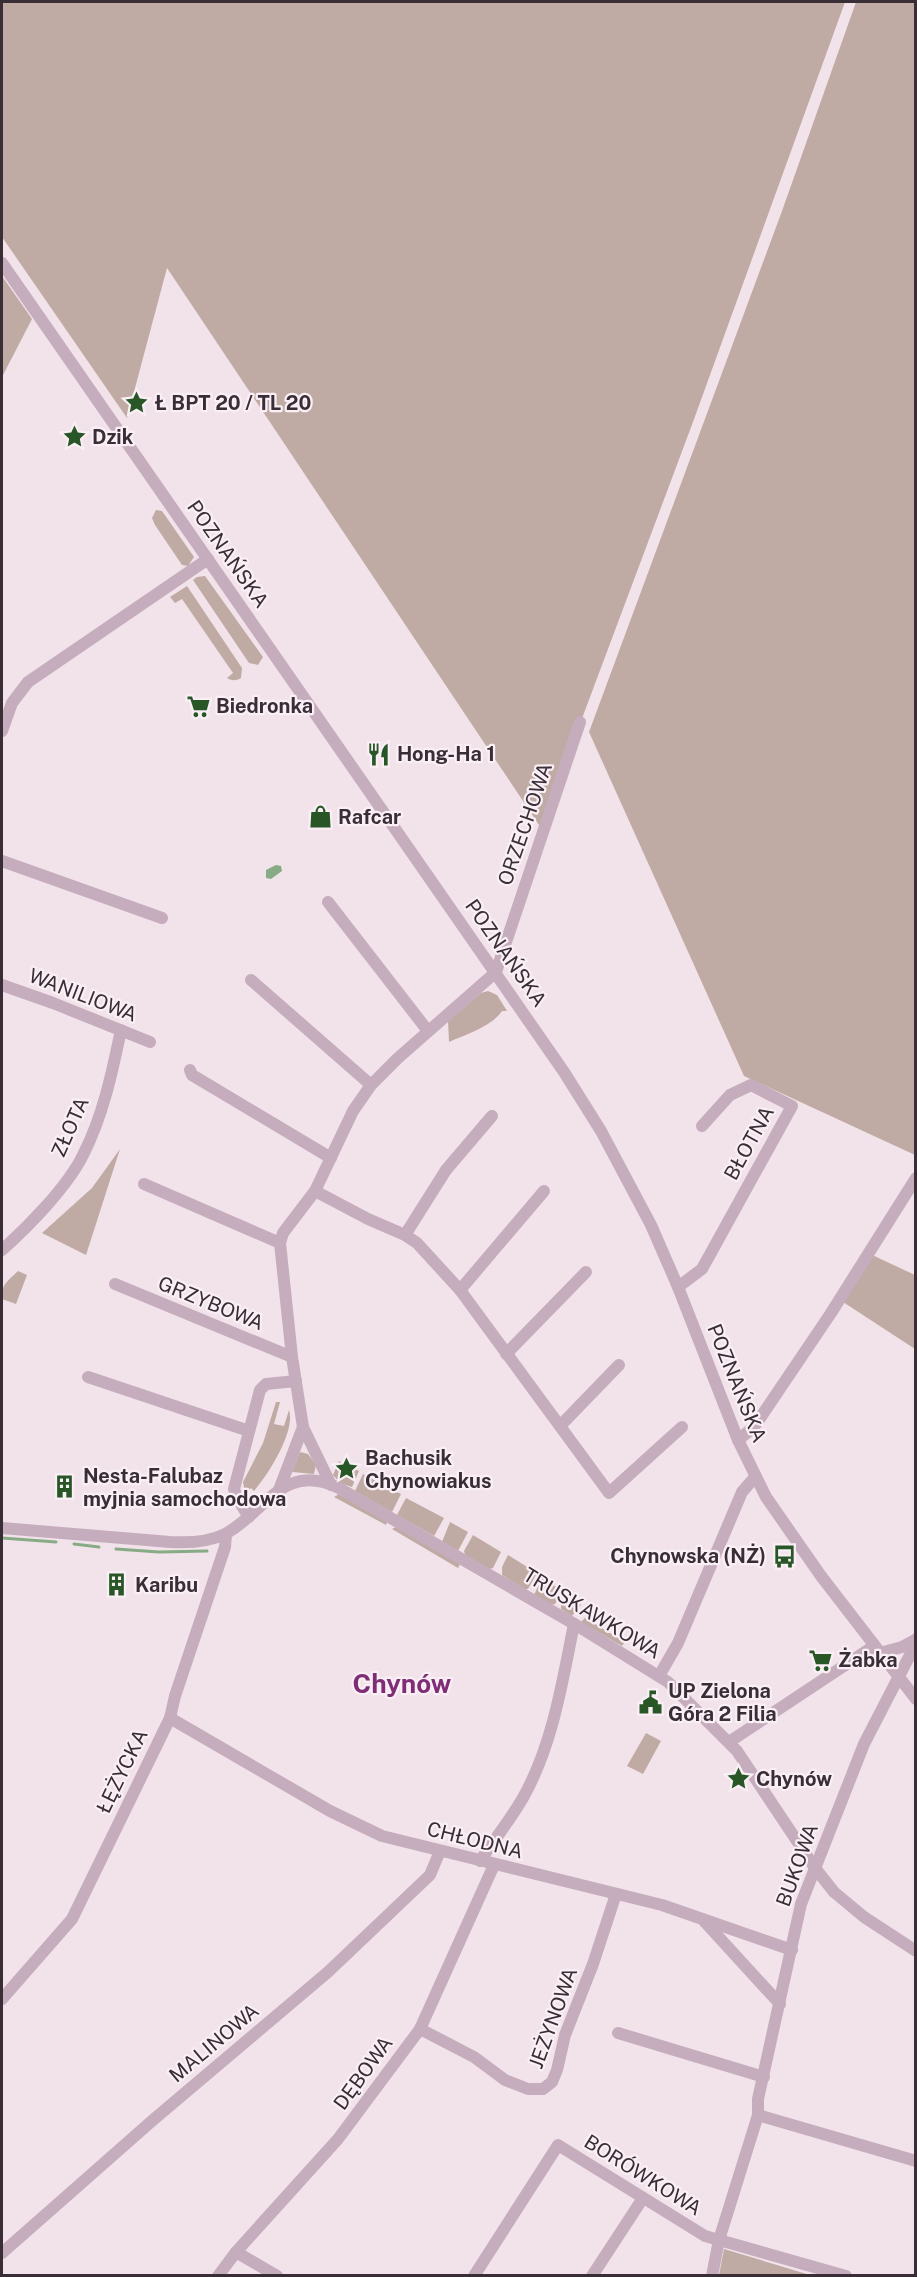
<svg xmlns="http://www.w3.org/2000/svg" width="917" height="2277" viewBox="0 0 917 2277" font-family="'Public Sans',sans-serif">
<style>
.green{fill:#c0aaa4}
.water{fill:#87ac85}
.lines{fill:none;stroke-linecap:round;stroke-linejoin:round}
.stream{stroke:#87ac85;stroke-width:3}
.minor{stroke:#c6adbd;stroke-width:12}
.labels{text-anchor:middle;stroke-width:4.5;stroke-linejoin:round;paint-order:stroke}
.poi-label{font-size:20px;font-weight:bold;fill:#392d36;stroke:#f9eff5;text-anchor:start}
.street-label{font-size:20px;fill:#392d36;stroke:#f9eff5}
.district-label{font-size:26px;font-weight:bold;fill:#7f2e75;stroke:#f9eff5}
</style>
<rect width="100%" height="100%" fill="#f2e3eb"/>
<g class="green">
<path d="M2,2H845L693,422L541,828L167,268L127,418L2,237Z"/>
<path d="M856,2H915V1155L744,1076L589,732L782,211Z"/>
<path d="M2,276L32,319L2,377Z"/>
<path d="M156,510L162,511L194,557L188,566L182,565L155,525L152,518Z"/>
<path d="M205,576L263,657L258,665L249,663L193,580L197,577Z"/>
<path d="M187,586L242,668L241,678C236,681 232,681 227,678L233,673L182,599L175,603L170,597Z"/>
<path d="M488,991L497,995L507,1011H502C491,1027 467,1034 449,1042L448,1021L481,993Z"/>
<path d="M120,1149L86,1255L42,1233L92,1188Z"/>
<path d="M870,1254L915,1275V1349L843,1302Z"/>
<path d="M18,1271L27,1275L16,1304L2,1299C1,1284 8,1281 18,1271Z"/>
<path d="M276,1402H280L274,1424L284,1426L289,1410C296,1431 268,1475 254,1491L251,1488L245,1493L243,1482L263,1443Z"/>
<path d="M300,1452L308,1454L316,1465L314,1474L292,1472Z"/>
<path d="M339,1461L359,1471L352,1487L340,1483L333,1475Z"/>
<path d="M363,1474L401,1494L392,1512L355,1491Z"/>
<path d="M339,1494L387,1522L386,1525L334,1497Z"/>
<path d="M406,1498L444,1518L434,1536L397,1515Z"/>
<path d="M450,1522L468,1532L458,1551L442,1542Z"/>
<path d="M396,1527L460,1564L458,1568L392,1529Z"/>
<path d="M473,1535L501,1552L493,1568L489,1569L465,1555L464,1551Z"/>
<path d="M508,1555L537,1573L528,1589H524L502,1575V1567Z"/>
<path d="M542,1578L563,1591L555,1604L551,1605L534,1595Z"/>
<path d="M567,1594L581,1605L572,1616L561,1609V1604Z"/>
<path d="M585,1618L625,1642L622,1646L581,1622Z"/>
<path d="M646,1733L661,1741L643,1774L627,1766Z"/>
<path d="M724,2249L810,2275H719Z"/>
</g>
<path class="water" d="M276,865L281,866L282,871L271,879L266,878V870Z"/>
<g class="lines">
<g class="stream">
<path d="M2,1538L56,1542"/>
<path d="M74,1544L99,1547"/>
<path d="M116,1549L159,1552L207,1551"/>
</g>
<g class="minor">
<path d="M2,263L564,1072L601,1131L651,1225L678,1287L738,1440L766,1497L821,1576L916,1699"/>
<path d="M2,731L12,703L28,682L208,559"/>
<path d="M2,861L162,918"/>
<path d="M328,902L428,1031"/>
<path d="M251,980L371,1085"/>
<path d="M2,985L53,1003L150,1042"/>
<path d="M190,1070L192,1075L331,1158"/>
<path d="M144,1184L280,1243"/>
<path d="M315,1191L368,1219L405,1235L417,1243L460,1290L609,1493L682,1427"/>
<path d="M405,1235L446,1170L492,1116"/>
<path d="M2,1250C28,1227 68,1186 83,1155C103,1116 112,1073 121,1030"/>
<path d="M115,1284L292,1357"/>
<path d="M678,1287L702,1269L792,1106L751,1085L730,1095L702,1126"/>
<path d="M460,1290L544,1191"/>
<path d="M506,1354L586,1272"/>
<path d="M88,1377L249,1431"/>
<path d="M560,1426L619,1365"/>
<path d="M738,1440L754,1427L831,1313L916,1178"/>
<path d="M331,1485L303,1427L292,1357L280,1243L283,1233L315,1191L353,1111L371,1085L398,1058L496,972L580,722"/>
<path d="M279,1490L303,1427"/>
<path d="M249,1517L237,1498L234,1489L260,1390L266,1384L296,1381"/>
<path d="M2,1528L170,1542C188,1543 209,1542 225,1534C265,1513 282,1462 337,1487L576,1625L668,1682L737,1751L815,1868L834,1892L864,1917L916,1951"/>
<path d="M880,1653L902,1647L915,1640"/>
<path d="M659,1676L678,1643L742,1492L755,1477"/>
<path d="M170,1718L330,1811L382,1836L662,1905L792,1950"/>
<path d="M729,1742L874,1646"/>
<path d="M480,1861C494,1840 511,1819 524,1796C553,1743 562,1683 574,1624"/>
<path d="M704,1921L780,2004"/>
<path d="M2,1999L72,1919L170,1718L175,1696L225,1547L226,1534"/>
<path d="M420,2029L474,2057L505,2080L528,2089H543L552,2082L557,2070L565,2035L593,1964L616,1894"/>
<path d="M618,2033L764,2077"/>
<path d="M758,2115L916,2161"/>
<path d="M236,2252L277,2276"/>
<path d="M2,2253L153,2120L328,1972L430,1875L440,1851"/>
<path d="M218,2276L236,2252L338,2139L420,2029L494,1865"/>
<path d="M474,2276L558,2145L705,2236L846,2276"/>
<path d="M592,2276L643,2198"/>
<path d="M712,2276L719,2240L758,2115V2099L801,1904L864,1744L912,1651L916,1639"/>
</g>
</g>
<defs>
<symbol id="sight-bare" viewBox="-9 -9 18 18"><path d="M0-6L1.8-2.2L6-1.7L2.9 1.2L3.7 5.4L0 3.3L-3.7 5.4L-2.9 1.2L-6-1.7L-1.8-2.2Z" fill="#285626" stroke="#f9eff5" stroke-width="2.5" paint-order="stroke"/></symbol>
<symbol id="supermarket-bare" viewBox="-9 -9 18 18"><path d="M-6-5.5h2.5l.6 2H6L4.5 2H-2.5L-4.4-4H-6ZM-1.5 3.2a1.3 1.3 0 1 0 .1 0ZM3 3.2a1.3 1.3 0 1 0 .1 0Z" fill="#285626" stroke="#f9eff5" stroke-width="2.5" paint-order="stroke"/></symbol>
<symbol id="restaurant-bare" viewBox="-9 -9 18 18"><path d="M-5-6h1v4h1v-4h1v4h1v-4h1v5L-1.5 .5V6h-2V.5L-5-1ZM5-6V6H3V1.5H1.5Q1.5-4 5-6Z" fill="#285626" stroke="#f9eff5" stroke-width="2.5" paint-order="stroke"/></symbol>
<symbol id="shop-bare" viewBox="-9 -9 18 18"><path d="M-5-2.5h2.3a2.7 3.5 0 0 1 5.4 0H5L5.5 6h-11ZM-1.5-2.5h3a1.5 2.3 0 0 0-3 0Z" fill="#285626" stroke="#f9eff5" stroke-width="2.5" paint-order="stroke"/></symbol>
<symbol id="building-bare" viewBox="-9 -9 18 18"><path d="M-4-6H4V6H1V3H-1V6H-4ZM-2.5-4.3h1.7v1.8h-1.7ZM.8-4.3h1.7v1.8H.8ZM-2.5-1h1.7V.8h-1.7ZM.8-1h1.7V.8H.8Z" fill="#285626" stroke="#f9eff5" stroke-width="2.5" paint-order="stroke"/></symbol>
<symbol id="bus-bare" viewBox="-9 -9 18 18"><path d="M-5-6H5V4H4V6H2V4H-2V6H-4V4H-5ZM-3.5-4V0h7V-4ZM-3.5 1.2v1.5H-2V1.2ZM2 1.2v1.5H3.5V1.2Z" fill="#285626" stroke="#f9eff5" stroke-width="2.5" paint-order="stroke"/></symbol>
<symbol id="civic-bare" viewBox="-9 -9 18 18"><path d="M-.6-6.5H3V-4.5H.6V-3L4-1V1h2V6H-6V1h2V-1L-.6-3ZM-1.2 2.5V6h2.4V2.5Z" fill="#285626" stroke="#f9eff5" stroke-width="2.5" paint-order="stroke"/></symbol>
</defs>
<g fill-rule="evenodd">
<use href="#sight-bare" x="120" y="386" width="33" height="33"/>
<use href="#sight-bare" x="58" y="420" width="33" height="33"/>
<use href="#supermarket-bare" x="182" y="690" width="33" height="33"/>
<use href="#restaurant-bare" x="362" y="738" width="33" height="33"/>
<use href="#shop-bare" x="304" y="800" width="33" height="33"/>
<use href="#sight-bare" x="330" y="1452" width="33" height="33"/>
<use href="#building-bare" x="48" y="1470" width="33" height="33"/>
<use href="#bus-bare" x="768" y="1540" width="33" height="33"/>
<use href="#building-bare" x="100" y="1568" width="33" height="33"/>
<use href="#supermarket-bare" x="804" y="1644" width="33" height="33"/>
<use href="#civic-bare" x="634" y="1686" width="33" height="33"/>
<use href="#sight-bare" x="722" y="1762" width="33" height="33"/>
</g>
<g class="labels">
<g class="poi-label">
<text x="155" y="410">Ł BPT 20 / TL 20</text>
<text x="92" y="444">Dzik</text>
<text x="216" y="713">Biedronka</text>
<text x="397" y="761">Hong-Ha 1</text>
<text x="338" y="824">Rafcar</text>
<text x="365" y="1465">Bachusik<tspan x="365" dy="23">Chynowiakus</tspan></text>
<text x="83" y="1483">Nesta-Falubaz<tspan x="83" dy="23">myjnia samochodowa</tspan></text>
<text x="766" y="1563" text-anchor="end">Chynowska (NŻ)</text>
<text x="135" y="1592">Karibu</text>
<text x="838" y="1667">Żabka</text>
<text x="668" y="1698">UP Zielona<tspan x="668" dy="23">Góra 2 Filia</tspan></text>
<text x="756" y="1786">Chynów</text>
</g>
<g class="street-label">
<text transform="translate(228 554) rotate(55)" y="7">POZNAŃSKA</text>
<text transform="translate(525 824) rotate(-71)" y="7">ORZECHOWA</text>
<text transform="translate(506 953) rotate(55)" y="7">POZNAŃSKA</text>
<text transform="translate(83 995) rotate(21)" y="7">WANILIOWA</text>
<text transform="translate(70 1127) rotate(-66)" y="7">ZŁOTA</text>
<text transform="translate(749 1143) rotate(-61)" y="7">BŁOTNA</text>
<text transform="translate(211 1303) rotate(22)" y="7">GRZYBOWA</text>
<text transform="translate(737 1383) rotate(68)" y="7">POZNAŃSKA</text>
<text transform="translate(592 1613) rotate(31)" y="7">TRUSKAWKOWA</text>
<text transform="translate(122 1771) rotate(-64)" y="7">ŁĘŻYCKA</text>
<text transform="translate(475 1840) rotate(14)" y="7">CHŁODNA</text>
<text transform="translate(797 1865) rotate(-70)" y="7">BUKOWA</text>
<text transform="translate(553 2018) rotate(-70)" y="7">JEŻYNOWA</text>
<text transform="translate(214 2043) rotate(-40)" y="7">MALINOWA</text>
<text transform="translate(363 2073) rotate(-54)" y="7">DĘBOWA</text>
<text transform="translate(643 2175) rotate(32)" y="7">BORÓWKOWA</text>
</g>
<g class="district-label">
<text x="402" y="1693">Chynów</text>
</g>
</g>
<rect width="917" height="2277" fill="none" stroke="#392d36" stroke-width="6"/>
</svg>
